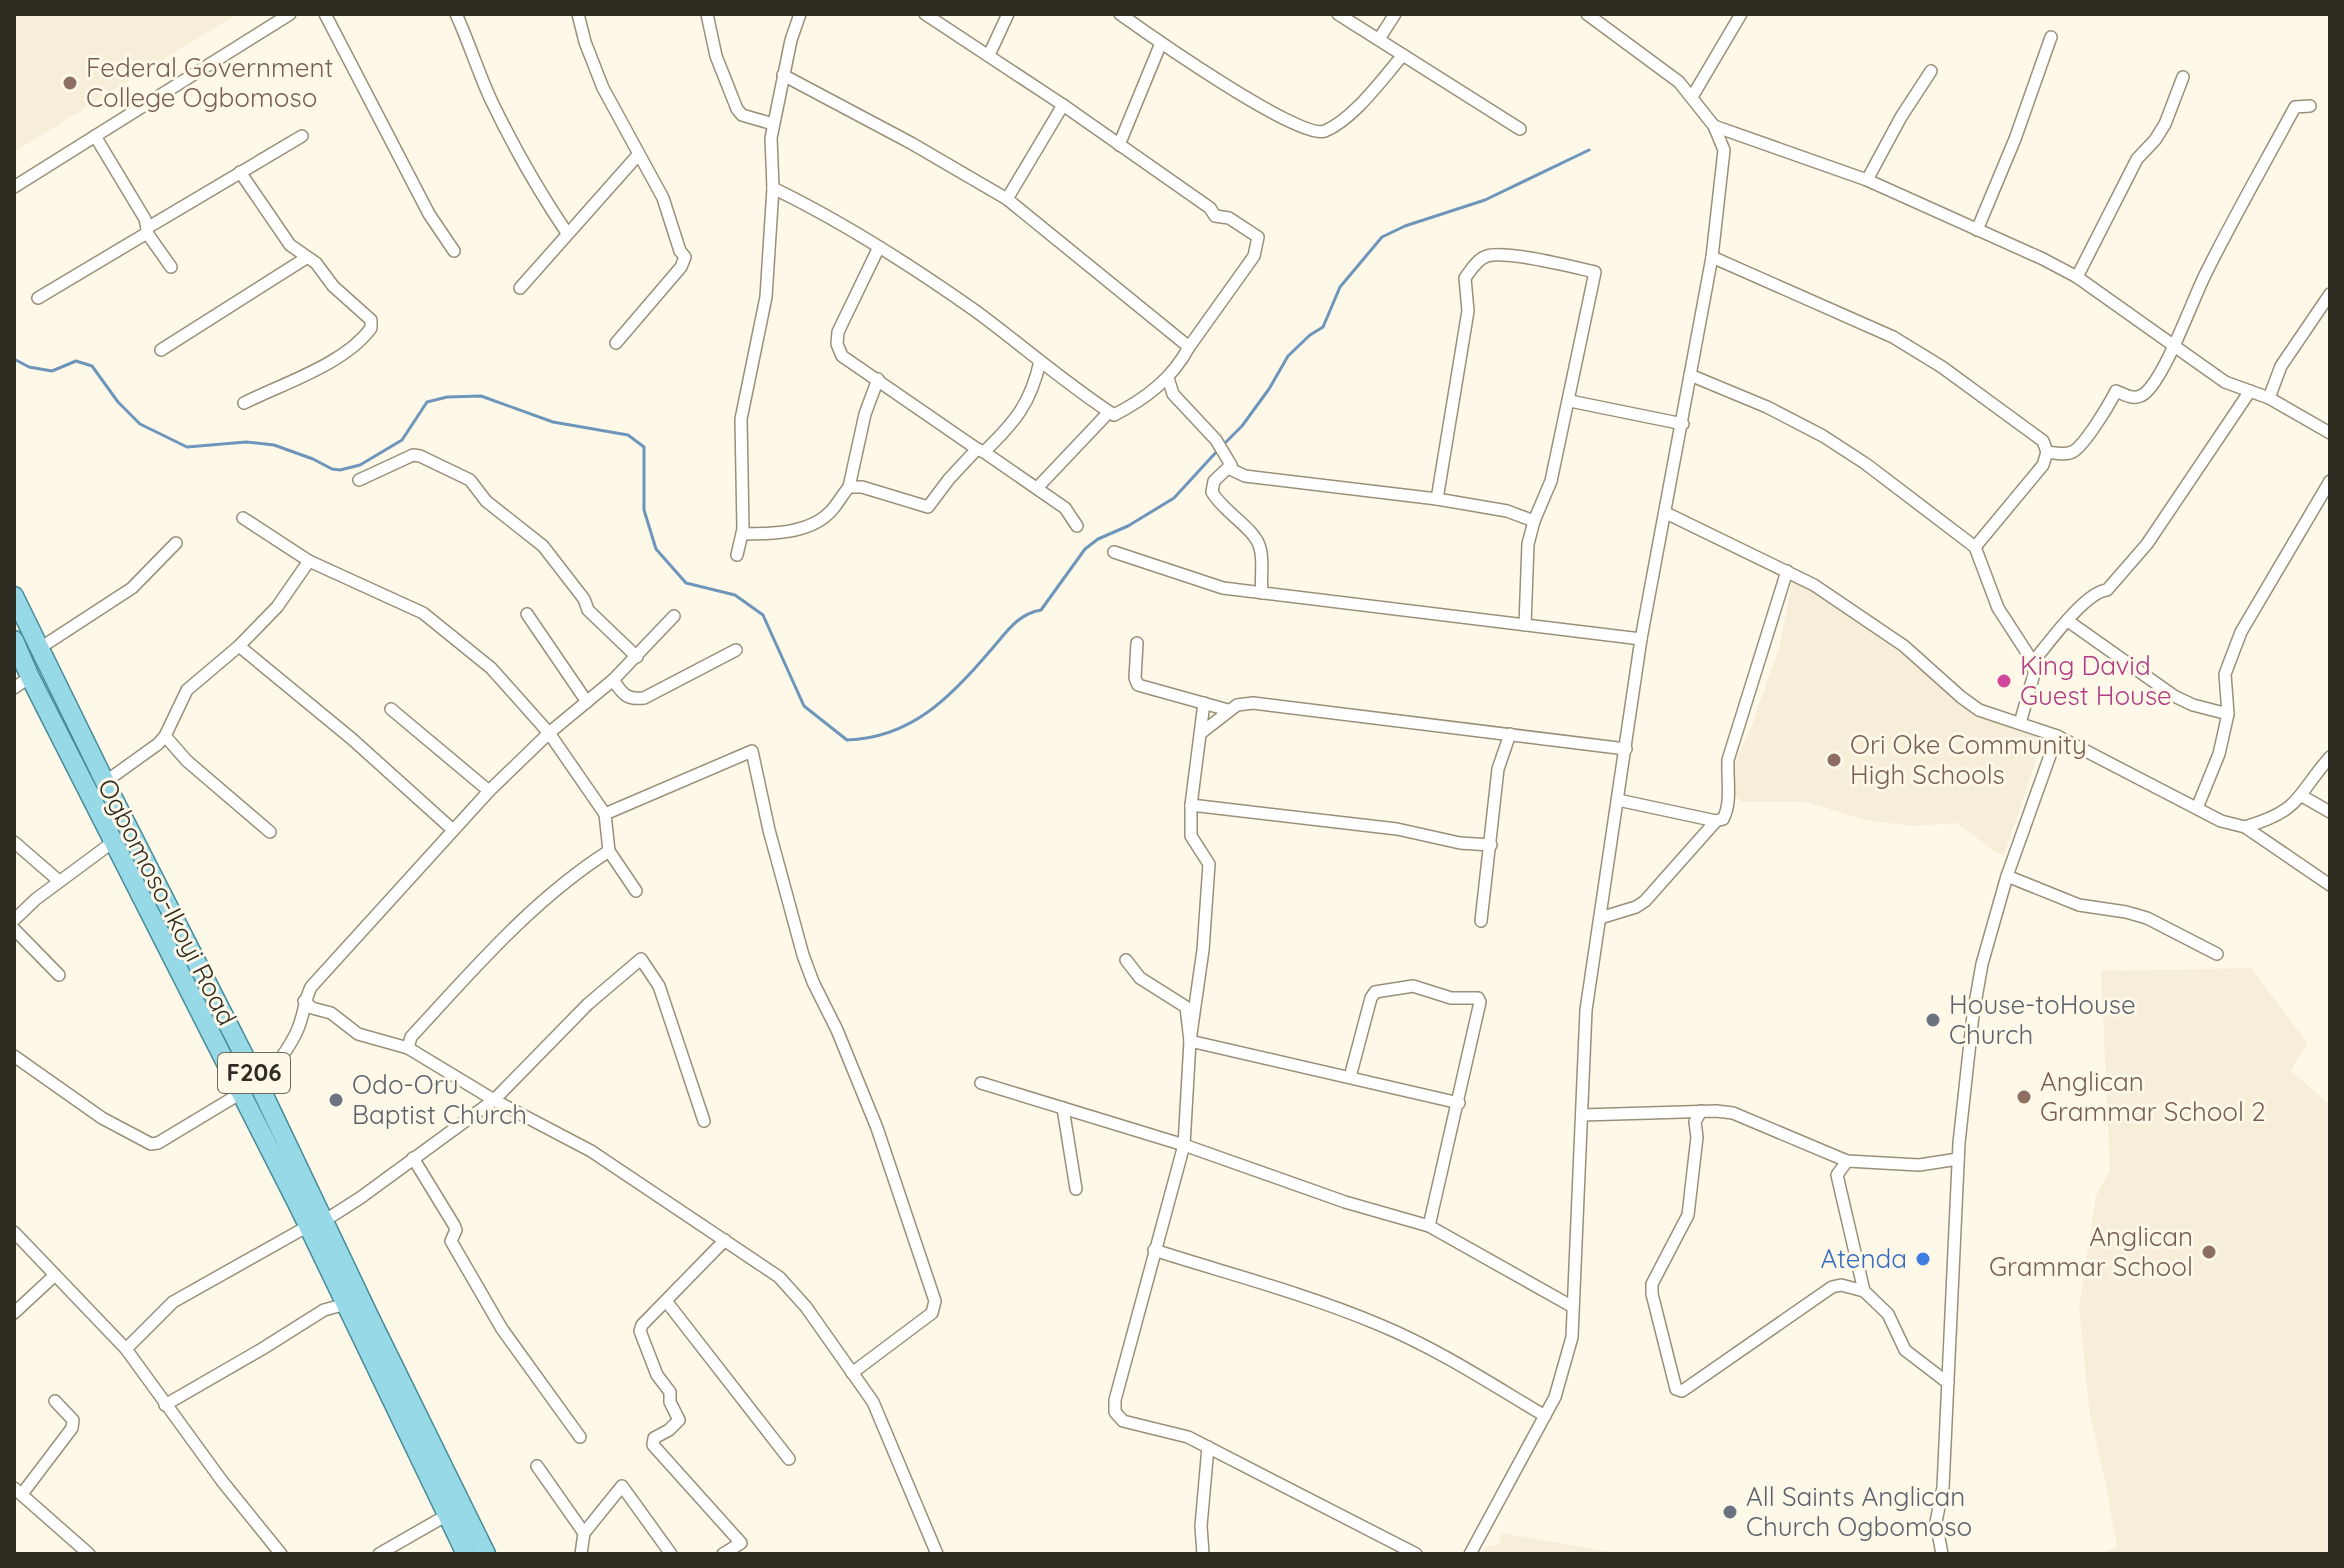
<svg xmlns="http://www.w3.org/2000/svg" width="2344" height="1568" viewBox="0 0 2344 1568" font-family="Quicksand,sans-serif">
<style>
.education{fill:#f6eed8}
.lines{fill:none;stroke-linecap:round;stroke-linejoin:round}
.stream{stroke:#6d96ba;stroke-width:3}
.street-casing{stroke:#999079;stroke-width:14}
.primary-casing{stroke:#468c98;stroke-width:21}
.street{stroke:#fff;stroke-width:11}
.primary{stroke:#98d9e8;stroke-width:18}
.education-dot{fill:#8d6e63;stroke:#fef8e9;stroke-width:3}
.hotel-dot{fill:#d1479c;stroke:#fef8e9;stroke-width:3}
.worship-dot{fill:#6b7280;stroke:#fef8e9;stroke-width:3}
.shop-dot{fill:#3f7fe0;stroke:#fef8e9;stroke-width:3}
.labels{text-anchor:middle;stroke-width:6;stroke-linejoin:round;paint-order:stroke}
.shield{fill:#fef8e9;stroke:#6d695e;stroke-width:2}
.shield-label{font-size:24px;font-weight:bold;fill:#2f2c22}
.education-label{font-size:26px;fill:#785e54;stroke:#fef8e9;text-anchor:start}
.hotel-label{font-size:26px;fill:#b23c85;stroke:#fef8e9;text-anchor:start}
.street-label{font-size:26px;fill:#2f2c22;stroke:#fef8e9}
.worship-label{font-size:26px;fill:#5b616d;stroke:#fef8e9;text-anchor:start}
.shop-label{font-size:26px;fill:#366cbe;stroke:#fef8e9;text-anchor:end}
</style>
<rect width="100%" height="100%" fill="#fef8e9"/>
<g class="education">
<path d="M14,14H237L14,152Z"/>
<path d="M1793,578L1915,663L1951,694L2040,736L2036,760L2004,855L1995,852L1957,823L1914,826L1864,820L1807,802H1742L1734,795L1735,763L1752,725L1779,648Z"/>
<path d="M2251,968L2307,1043L2291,1071L2330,1105V1554H2096L2117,1548L2107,1490L2089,1409L2079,1308L2096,1196L2110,1170L2101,971Z"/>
<path d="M1502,1533L1622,1554H1482L1486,1546L1499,1545Z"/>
</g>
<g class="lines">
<g class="stream">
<path d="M14,359L29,367L52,371L76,361L92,366L118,402L140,424L187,447L246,442L274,445L313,459L332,469L340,470L360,465L402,440L427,402L447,397L481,396L553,422L628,435L644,447V510L656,549L686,583L735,595L763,615L804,706L847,740C911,738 951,697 990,651C1006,633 1017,614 1041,610L1085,549L1098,539L1128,526L1174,498L1219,449"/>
<path d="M1224,444L1242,426L1269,389L1288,356L1310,335L1323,327L1340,287L1382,237L1405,226L1485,200L1589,150"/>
</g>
<defs>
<g id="street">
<path d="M325,14L429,214L454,251"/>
<path d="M456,14C469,42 478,72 491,100C513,146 538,190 567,233"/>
<path d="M578,14L585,42L603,88L663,198L680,251L685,257L681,267L616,343"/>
<path d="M707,14L716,56L737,109L742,115L773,124"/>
<path d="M925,14L1063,105L1210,208L1215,216L1229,218L1258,237L1254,256L1189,347"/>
<path d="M1120,14C1148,34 1300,141 1325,131C1354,119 1383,78 1403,55"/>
<path d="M1338,14L1520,129"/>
<path d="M1379,39L1395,14"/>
<path d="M989,55L1008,14"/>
<path d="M1692,97L1741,14"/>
<path d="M1714,126L1867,180L2043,259L2077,277L2225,382L2269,398L2330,433"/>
<path d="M95,136L145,219L147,228"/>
<path d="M1119,145L1161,43"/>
<path d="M240,172L290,245L316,263L333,286L371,320V328C345,364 284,383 244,403"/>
<path d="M1867,180L1901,117L1931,71"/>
<path d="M14,187L290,14"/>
<path d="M773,188C845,223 912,266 977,312C1023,346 1066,384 1114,415C1145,399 1172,379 1189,347L1007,199L911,143L783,75"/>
<path d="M1007,199L1063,105"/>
<path d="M1977,230L2015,139L2051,37"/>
<path d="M147,233L171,267"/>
<path d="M879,247L838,332L837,344L842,356L977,449"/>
<path d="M1712,257L1893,337L1942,367L2043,441L2047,452L2043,465L1975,547"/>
<path d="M2077,277L2137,159L2155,140L2165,124L2183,77"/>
<path d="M520,288L638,155"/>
<path d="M38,298L147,233V228L302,136"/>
<path d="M161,350L306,258"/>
<path d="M1690,375L1767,407L1823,436L1866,464L1975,547L1998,608L2033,662L2034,674L2020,723"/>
<path d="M1168,378L1173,394L1216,440L1231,465L1214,481L1212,492C1223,512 1255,528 1260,548C1264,562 1260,578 1262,593"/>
<path d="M878,379L865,414L849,487H862L928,507L949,479L977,449L984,452C1015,422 1031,403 1040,361"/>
<path d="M2269,398L2281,366L2330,294"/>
<path d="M1570,401L1683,424"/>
<path d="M984,452L1065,508L1077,526"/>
<path d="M2047,452C2056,453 2066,456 2074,451C2086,443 2109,405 2116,391C2126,395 2134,401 2144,394C2165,378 2192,301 2205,275C2233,218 2265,163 2295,107L2310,106"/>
<path d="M1228,468L1245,476L1437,499L1507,511L1534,521"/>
<path d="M359,480L413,455L420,456L470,480L486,501L543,546L584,599L588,610L637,657"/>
<path d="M1037,488L1109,412"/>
<path d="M1437,499L1468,311L1465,278C1471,270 1477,259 1487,256C1507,250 1573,267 1595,272L1551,481L1534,521L1528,544L1525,625"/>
<path d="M1666,513L1814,585L1904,646L1961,697L1979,710L2057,736L2221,821L2245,827L2330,885"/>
<path d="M243,518L309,561L423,613L491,668L549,733L605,814L609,851L636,891"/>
<path d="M742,534C769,534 808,534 829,513C836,507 842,495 849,487"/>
<path d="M1114,552L1223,588L1641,639"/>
<path d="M737,555L743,529L741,419L766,297L773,188L771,138L791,40L800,14"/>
<path d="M527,614L587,702"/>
<path d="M2068,621L2174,696L2193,705L2228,714"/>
<path d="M1137,643L1135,678L1138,685L1228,710"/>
<path d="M239,646L352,739L453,830"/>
<path d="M40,648L132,588L176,543"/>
<path d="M2033,662C2048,644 2085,592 2107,590L2147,544L2250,391"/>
<path d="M613,680C623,694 626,700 644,698L736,650"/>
<path d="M14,688L30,677"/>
<path d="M1204,703L1191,805V836L1209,864L1203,950L1190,1041L1184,1145L1115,1400V1412L1123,1421L1188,1437L1416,1554"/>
<path d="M391,709L489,791"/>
<path d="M1201,733L1237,705L1253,703L1626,749"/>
<path d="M165,736L187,761L270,832"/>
<path d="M105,782L158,744L165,736L187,690L239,646L277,607L309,561"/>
<path d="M2302,796L2330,812"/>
<path d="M1618,800L1716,821L1723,819C1732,803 1727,779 1728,760L1787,571"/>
<path d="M1191,805L1397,829L1460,843L1491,845"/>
<path d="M2197,808L2219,754L2228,714L2225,674L2241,632L2330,481"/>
<path d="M605,814L752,751L769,830L803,955L813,982L837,1030L877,1128L935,1301L932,1313L852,1373"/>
<path d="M2245,827C2302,810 2295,797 2330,757"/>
<path d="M14,842L59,881"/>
<path d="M609,851C532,900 472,971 411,1037L408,1048L494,1100L591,1151L779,1277L806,1307L873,1402L937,1554"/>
<path d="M2007,876L2079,905L2126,912L2147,918L2217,954"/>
<path d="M1600,918L1636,907L1645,901L1716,821"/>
<path d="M14,920L36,899L117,839"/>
<path d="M1481,921L1498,769L1510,734"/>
<path d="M14,929L59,975"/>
<path d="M1126,960L1140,978L1186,1007L1190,1041L1459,1103"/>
<path d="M304,1001L312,1008L331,1013L358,1034L408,1048"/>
<path d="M14,1056L102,1118L151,1144L158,1143L241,1093"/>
<path d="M1350,1077L1371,998L1375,992L1413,986L1451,998H1478L1480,1002L1429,1226"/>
<path d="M981,1083L1184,1145L1345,1202L1429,1226L1573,1307"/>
<path d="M260,1087C273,1069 288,1051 297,1031C304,1016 304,1001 311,987L489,791L549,733L613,680L674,616"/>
<path d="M1063,1108L1076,1189"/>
<path d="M1701,1111L1695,1122L1697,1137L1688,1215L1652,1284V1294L1676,1389L1682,1391L1688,1387L1832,1287L1841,1285L1864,1291L1888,1314L1905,1350L1948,1383"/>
<path d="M1582,1115L1716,1111L1733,1113L1847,1161L1919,1165L1958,1159"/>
<path d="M413,1158L454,1225L456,1230L451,1241L502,1329L580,1437"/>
<path d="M1847,1161L1837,1175L1864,1291"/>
<path d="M324,1221L360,1198L494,1100L588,1004L641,959L659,986L704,1121"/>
<path d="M14,1232L126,1349L222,1481L281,1554"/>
<path d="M1154,1250C1229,1274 1307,1294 1380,1325C1438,1349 1491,1384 1545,1416"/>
<path d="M666,1301L789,1459"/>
<path d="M14,1313L55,1275"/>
<path d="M126,1349L173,1302L301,1230L310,1231"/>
<path d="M165,1405L262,1349L324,1310L346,1304"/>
<path d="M537,1466L584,1533"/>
<path d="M14,1488L89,1554"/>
<path d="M22,1494L72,1428L73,1420L55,1401"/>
<path d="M379,1554L447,1515"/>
<path d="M581,1554L584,1533L622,1486L671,1554"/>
<path d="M723,1554L741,1543L653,1445L654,1438L669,1430L679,1420L670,1402V1392L657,1375L640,1331L642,1325L725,1240"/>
<path d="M1203,1554L1201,1526L1208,1447"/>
<path d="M1470,1554L1555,1397L1572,1337L1586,1010L1641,639L1712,257L1724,150L1714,126L1679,82L1587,14"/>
<path d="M1942,1554L1936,1522L1943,1487L1959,1143L1973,1015L1982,964L2007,876L2057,736"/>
</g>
<g id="primary">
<path d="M14,596L105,782L260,1087L370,1318L486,1554"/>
<path d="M14,640L30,677L300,1209L466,1554"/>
</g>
</defs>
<use href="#street" class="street-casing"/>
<use href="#primary" class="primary-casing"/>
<use href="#street" class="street"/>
<use href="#primary" class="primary"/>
</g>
<g class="education-dot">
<circle cx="70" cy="83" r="8"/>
<circle cx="1834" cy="760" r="8"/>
<circle cx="2024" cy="1097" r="8"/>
<circle cx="2209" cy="1252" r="8"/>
</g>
<circle class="hotel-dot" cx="2004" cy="681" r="8"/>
<g class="worship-dot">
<circle cx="1933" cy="1020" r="8"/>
<circle cx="336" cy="1100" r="8"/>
<circle cx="1730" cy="1512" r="8"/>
</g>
<circle class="shop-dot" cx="1923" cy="1259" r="8"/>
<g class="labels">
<rect class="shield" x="218" y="1053" width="72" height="40" rx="6"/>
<g class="shield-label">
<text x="254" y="1081">F206</text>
</g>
<g class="education-label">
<text x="86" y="77">Federal Government<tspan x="86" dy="30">College Ogbomoso</tspan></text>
<text x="1850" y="754">Ori Oke Community<tspan x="1850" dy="30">High Schools</tspan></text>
<text x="2040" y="1091">Anglican<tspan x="2040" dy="30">Grammar School 2</tspan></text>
<text x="2193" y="1246" text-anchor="end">Anglican<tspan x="2193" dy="30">Grammar School</tspan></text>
</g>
<g class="hotel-label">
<text x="2020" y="675">King David<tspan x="2020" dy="30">Guest House</tspan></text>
</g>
<g class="street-label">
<text transform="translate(167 902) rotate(63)" y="9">Ogbomoso-Ikoyi Road</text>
</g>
<g class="worship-label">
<text x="1949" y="1014">House-toHouse<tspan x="1949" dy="30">Church</tspan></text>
<text x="352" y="1094">Odo-Oru<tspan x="352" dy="30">Baptist Church</tspan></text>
<text x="1746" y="1506">All Saints Anglican<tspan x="1746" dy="30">Church Ogbomoso</tspan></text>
</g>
<g class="shop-label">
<text x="1907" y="1268">Atenda</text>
</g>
</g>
<rect width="2344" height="1568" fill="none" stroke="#2f2c22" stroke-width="32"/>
</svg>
